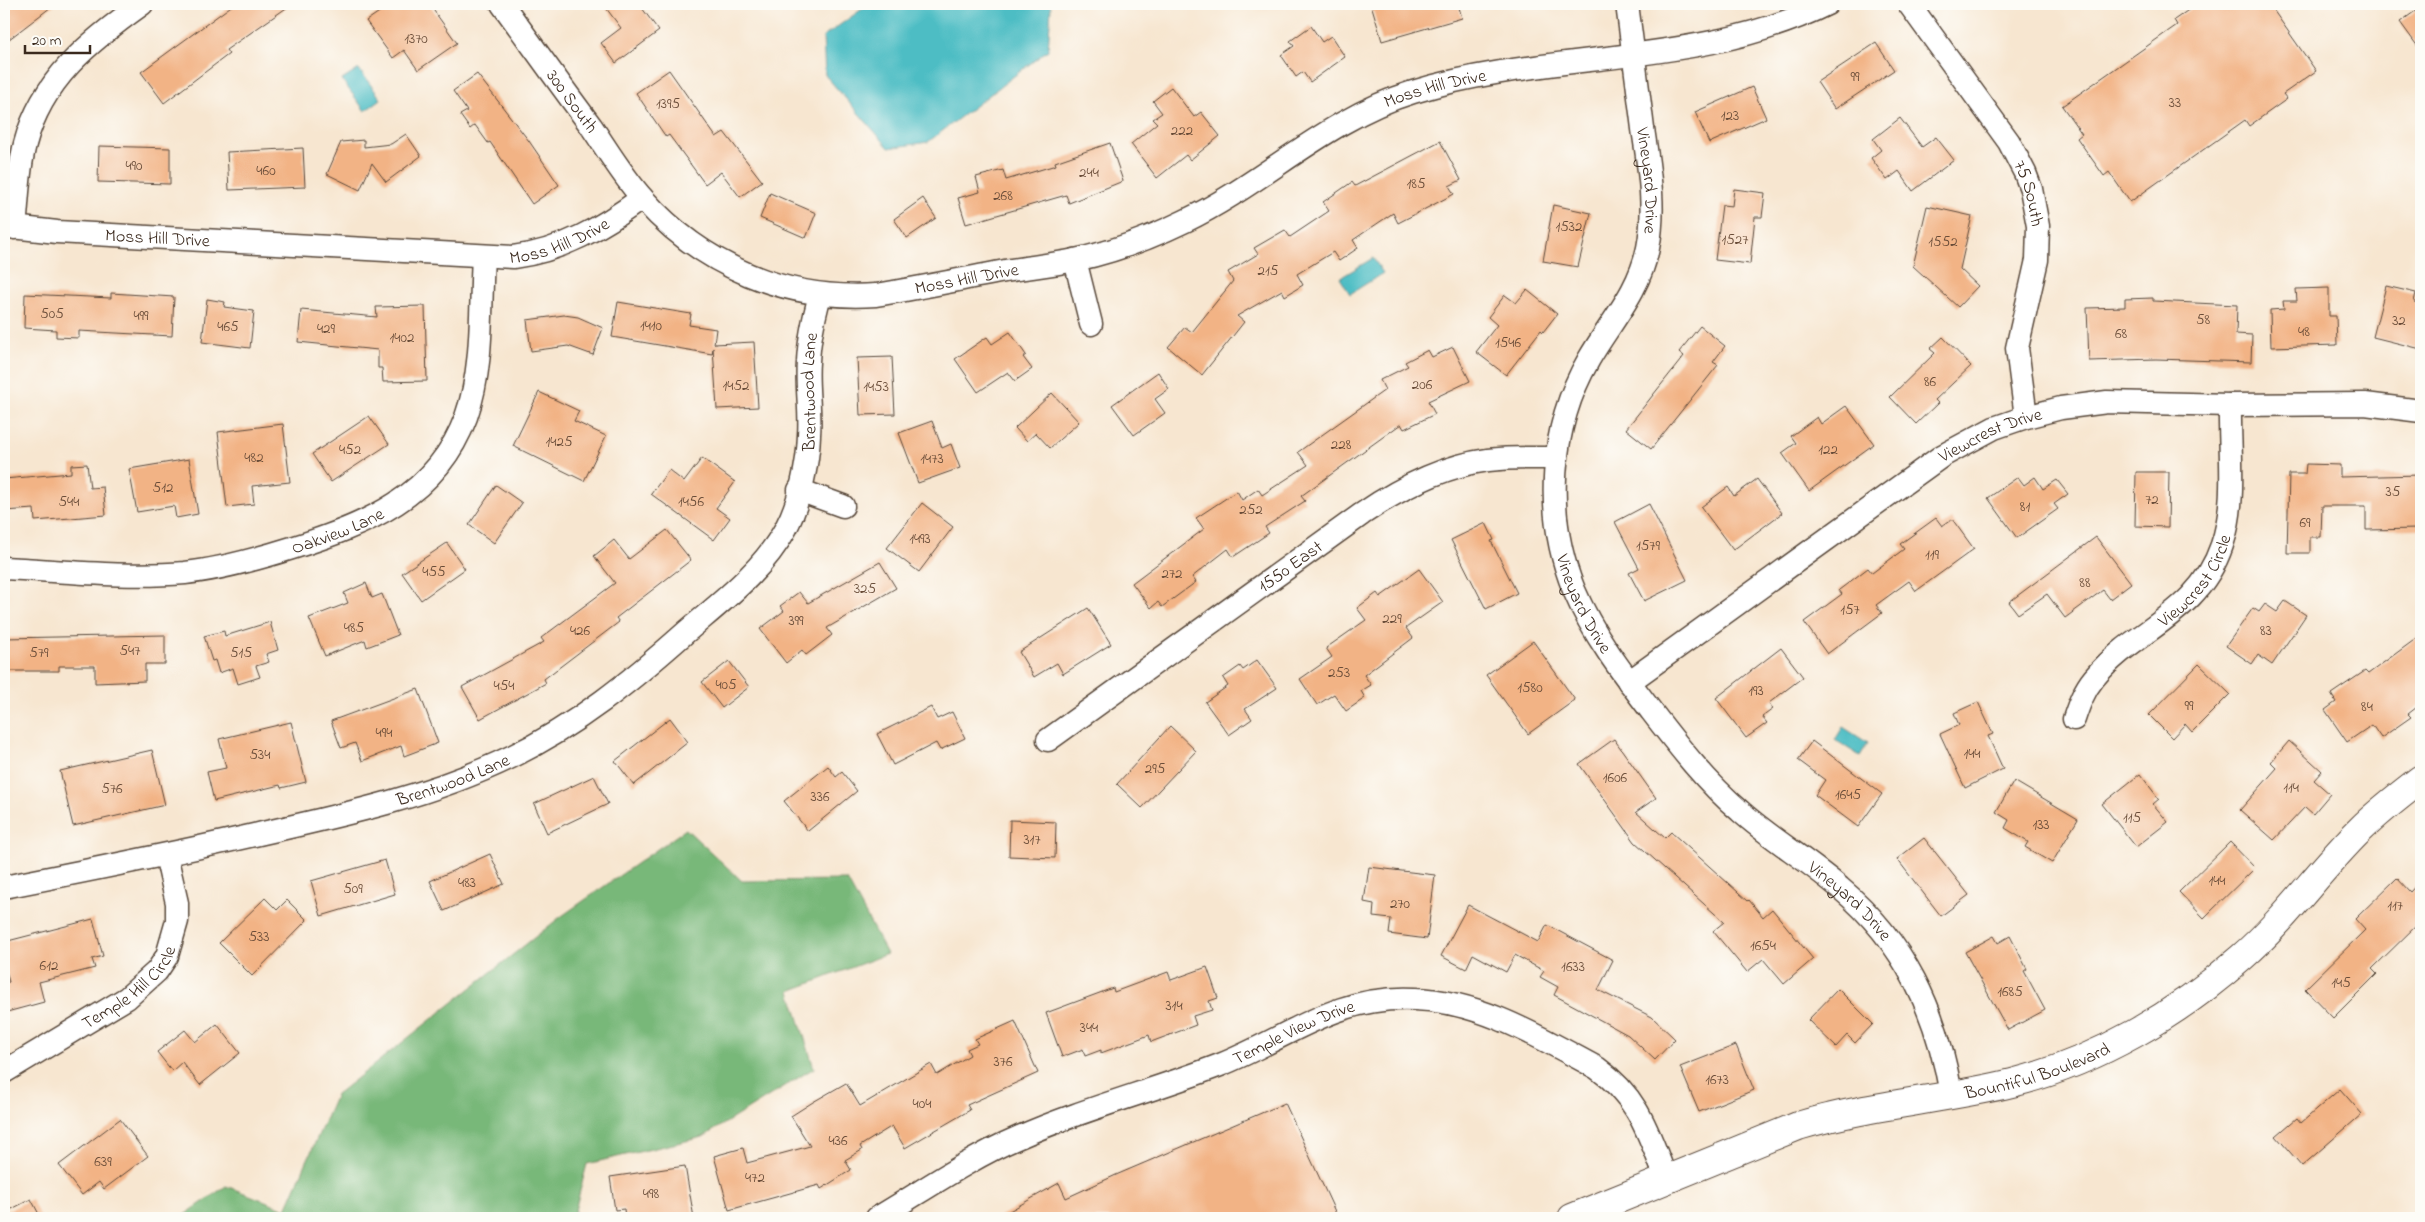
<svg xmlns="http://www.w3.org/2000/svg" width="2425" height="1222" viewBox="0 0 2425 1222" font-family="'Indie Flower',sans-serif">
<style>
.forest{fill:#78b879;stroke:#5a714c}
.water{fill:#4ebdc4;stroke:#447471}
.building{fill:#f2b385}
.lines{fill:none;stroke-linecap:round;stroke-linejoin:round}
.minor-casing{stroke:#574639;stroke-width:25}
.major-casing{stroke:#574639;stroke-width:30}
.minor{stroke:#fff;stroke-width:22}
.major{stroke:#fff;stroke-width:28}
.labels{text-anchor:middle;stroke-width:4;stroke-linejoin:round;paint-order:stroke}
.number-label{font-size:15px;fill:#694c38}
.street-label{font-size:18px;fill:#3b2a1e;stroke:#fdfcf7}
</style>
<rect width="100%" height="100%" fill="#fdfcf7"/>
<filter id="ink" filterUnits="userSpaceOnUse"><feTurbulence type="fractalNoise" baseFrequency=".02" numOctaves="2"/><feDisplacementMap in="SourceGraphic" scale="10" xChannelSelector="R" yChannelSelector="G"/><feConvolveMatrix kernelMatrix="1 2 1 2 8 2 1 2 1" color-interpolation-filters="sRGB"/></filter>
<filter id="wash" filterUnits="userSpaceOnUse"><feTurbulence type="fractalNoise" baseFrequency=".0096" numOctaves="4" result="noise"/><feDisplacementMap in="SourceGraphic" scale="20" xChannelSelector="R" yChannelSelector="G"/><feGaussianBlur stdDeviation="1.12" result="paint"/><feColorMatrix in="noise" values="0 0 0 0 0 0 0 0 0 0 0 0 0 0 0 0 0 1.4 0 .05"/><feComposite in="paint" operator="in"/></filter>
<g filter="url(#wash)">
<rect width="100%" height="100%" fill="#f7e6d0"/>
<path class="forest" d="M686,829L742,881L847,880L887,954L790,991L814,1068L703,1137L587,1164L573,1218H180L226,1186L286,1209L336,1095L559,918Z"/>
<g class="water">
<path d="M869,4H1049L1051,7L1048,50L928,142L889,148L825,75L823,37Z"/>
<path d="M359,69L381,99L365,111L342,80Z"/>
<path d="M1373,258L1383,273L1350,294L1340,278Z"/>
<path d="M1843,727L1868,743L1860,756L1835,740Z"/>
</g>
<g id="blocks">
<g class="building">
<path d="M4,4H55L4,43Z"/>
<path d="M234,4H292L226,50L229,54L164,103L141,72Z"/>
<path d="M391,4H429L457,43L418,70L404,50L393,58L366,21Z"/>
<path d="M603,4H639L659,31L616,63L601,43L621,28Z"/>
<path d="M1371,4H1458L1462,18L1382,41Z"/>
<path d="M2197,4H2269L2316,71L2283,94L2287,99L2249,126L2245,120L2130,202L2109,172L2104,176L2077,138L2082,134L2062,106L2177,25L2174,20Z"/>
<path d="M2421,7V51L2400,22Z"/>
<path d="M1311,26L1322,42L1331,36L1345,57L1310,82L1303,72L1296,77L1281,55L1294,46L1290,41Z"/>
<path d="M1876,43L1894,70L1835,109L1817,82Z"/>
<path d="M669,70L716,137L724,132L762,181L740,197L721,172L705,184L669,135L666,137L636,93Z"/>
<path d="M477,74L529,141L559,185L532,204L490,142L488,143L475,125L470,129L460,115L467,111L453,91Z"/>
<path d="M1171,87L1194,117L1201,112L1220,136L1190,160L1186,155L1157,178L1131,144L1157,123L1153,119L1162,113L1153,101Z"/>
<path d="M1752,87L1766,118L1709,143L1695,112Z"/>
<path d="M1900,118L1922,147L1936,137L1954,160L1913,191L1899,171L1887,180L1871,158L1881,150L1873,139Z"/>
<path d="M406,134L421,156L386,182L372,163L360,190L327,174L341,142L364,140V147L391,144Z"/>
<path d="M1440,141L1461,180L1449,186L1454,194L1398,223L1393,213L1353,240L1358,248L1339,261L1333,252L1297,274L1303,285L1285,296L1282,290L1237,316L1244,322L1202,375L1168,347L1185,327L1192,332L1233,281L1228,272L1258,254L1254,248L1285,230L1290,237L1329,211L1323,202L1352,182L1355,186Z"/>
<path d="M1110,143L1123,181L1069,203L1066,195L966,224L958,198L980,192L976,177L1003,170L1006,180L1056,165L1055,162Z"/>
<path d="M99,146L170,148V184L98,182Z"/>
<path d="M303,148L305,187L229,190L227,152Z"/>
<path d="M1734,189L1765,193L1762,217H1755L1750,264L1715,260L1722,205L1732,206Z"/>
<path d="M770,193L816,213L806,238L760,218Z"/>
<path d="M923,198L936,218L907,238L894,219Z"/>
<path d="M1553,205L1591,213L1578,267L1543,261Z"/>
<path d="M1927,206L1972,216L1960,269L1978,286L1958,307L1913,266Z"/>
<path d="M2386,286L2416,293L2414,302L2421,304V349L2373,337Z"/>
<path d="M2329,288V316H2336L2337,345L2271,347L2270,310L2284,309L2283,301H2297L2296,289Z"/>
<path d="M1527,290L1557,314L1543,332L1541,330L1506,375L1476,352L1497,325L1488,317L1505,295L1516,303Z"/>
<path d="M111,293L174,297L172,336L79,331V338L56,337V330L24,328L25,294L111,298Z"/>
<path d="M2153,298V301L2237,305L2236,334L2252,335L2251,362L2156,359L2089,361L2087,308L2125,307V299Z"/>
<path d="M207,299L225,302L224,307L254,311L250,348L202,342Z"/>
<path d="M618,302L691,314L689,325L716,329L714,344L754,342L758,407L717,409L713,348L712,354L612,337Z"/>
<path d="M425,306L427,381L383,382L382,368H378V350L298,342L301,310L377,317L376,307Z"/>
<path d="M564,315L578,317L603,328L593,355L568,346L531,351L527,320Z"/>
<path d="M1700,326L1725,346L1713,362L1718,365L1651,449L1626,429L1684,356L1679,352Z"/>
<path d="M1010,332L1026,355L1023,357L1032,369L1015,381L1008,372L978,392L955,359L987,337L992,344Z"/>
<path d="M1943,337L1971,366L1935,400L1938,403L1916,424L1890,397L1935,353L1930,349Z"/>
<path d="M1453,347L1470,381L1428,401L1435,414L1404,429L1401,424L1301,496L1305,501L1265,527L1269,533L1233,557L1228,549L1192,577L1196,582L1162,607L1158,602L1151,608L1132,583L1204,529L1196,518L1237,491L1242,500L1258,489L1262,495L1308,465L1298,452L1385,390L1380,380L1408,366L1405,362L1428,350L1432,357Z"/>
<path d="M892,357L895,414L860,415L857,358Z"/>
<path d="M1158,372L1169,389L1155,399L1165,413L1134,435L1112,405Z"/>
<path d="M539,392L579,411L574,421L606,436L584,481L513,446Z"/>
<path d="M1052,393L1079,422L1050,448L1036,433L1027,441L1015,428Z"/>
<path d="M1846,406L1874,444L1809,491L1782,453L1796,443L1791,436L1817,417L1821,424Z"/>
<path d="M369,416L389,444L331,482L312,454Z"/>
<path d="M932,421L942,448L951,444L960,468L918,483L899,433Z"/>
<path d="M283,424L290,482L252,486L254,504L227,507L218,432Z"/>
<path d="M702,458L735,482L716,508L730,518L714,540L651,494L669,470L684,482Z"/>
<path d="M189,459L198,514L176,518L174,506L137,512L129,469Z"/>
<path d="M87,464L90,488L103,487L106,515L35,521L34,509L4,511V479L71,473V465Z"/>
<path d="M2306,464L2340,465V477L2421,475L2419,529L2366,530V506H2322L2321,537H2310V553H2287L2289,474H2305Z"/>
<path d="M2136,472H2169L2168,527L2135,526Z"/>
<path d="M2018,477L2024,485L2035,477L2043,489L2057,480L2068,494L2054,504L2058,509L2017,538L1988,498Z"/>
<path d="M1757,479L1782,513L1733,550L1701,507L1728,487L1734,496Z"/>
<path d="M496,485L522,503L494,543L469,525Z"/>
<path d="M922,503L953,527L919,572L887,548Z"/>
<path d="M1649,504L1687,580L1644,601L1629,573L1639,568L1615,522Z"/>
<path d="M1936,518L1942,526L1952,519L1974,549L1916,591L1909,581L1876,605L1882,613L1827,654L1804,622L1842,594L1839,590L1868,568L1872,573L1904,549L1900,544Z"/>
<path d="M1486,523L1494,540L1491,541L1517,593L1486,609L1451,540Z"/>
<path d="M667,530L691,560L616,618L619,622L544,679L546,683L480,719L462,687L544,642L541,638L615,583L594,556L614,540L629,559Z"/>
<path d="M2096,537L2131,583L2110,599L2103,590L2065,618L2047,594L2018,614L2009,602Z"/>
<path d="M447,543L465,569L421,600L402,573Z"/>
<path d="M880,562L896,588L827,628L832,635L806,655L802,650L786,663L760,629L784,611L780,606L799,592L808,603Z"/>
<path d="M1419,569L1443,602L1406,628L1413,638L1364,675L1371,685L1361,691L1365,698L1346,711L1334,694L1317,705L1300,679L1332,657L1326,648L1366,620L1357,608L1377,593L1380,597Z"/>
<path d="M366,583L372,598L382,594L398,635L367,647L365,640L325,656L309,618L348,603L344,593Z"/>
<path d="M2285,601L2306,615L2272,665L2258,655L2252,664L2226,646L2253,608L2259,612L2265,604L2277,612Z"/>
<path d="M1088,608L1111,644L1063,674L1057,663L1034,677L1019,652Z"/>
<path d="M270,622L278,650L266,654L269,662L256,666L260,677L238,684L233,668L219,673L215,660L212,661L204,636L224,631L225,636Z"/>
<path d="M165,635V664H145V681L95,683V666H59V671H4V638Z"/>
<path d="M2421,635V704L2408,714L2411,717L2381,738L2372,725L2347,742L2325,710L2336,702L2331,694L2365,671L2368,674Z"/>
<path d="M1533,641L1575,700L1528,734L1486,675Z"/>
<path d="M1781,648L1803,677L1769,703L1773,709L1762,717L1767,723L1746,738L1716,698Z"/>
<path d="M1257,660L1277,688L1245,709L1252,719L1229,735L1205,702L1228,686L1223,678L1240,666L1243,670Z"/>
<path d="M729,661L749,687L722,708L702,682Z"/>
<path d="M2199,664L2230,694L2192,732L2185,724L2172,738L2149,715Z"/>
<path d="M418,689L438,743L404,756L401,746L362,761L355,743L341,748L331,721Z"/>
<path d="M1978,702L1993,734L1988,736L2003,769L1965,788L1940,734L1959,725L1954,713Z"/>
<path d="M931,707L937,719L952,712L965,738L940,750L936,743L893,765L877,734Z"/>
<path d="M670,718L688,742L634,785L615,761Z"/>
<path d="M291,722L306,782L281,788L280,785L214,801L207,772L226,768L219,739Z"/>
<path d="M1170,726L1196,751L1142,808L1117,784Z"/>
<path d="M1614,739L1656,798L1636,812L1665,838L1671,832L1748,901L1749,900L1763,917L1772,909L1813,959L1784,984L1763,959L1747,972L1713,931L1724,922L1635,842L1579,764Z"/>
<path d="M1812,741L1882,794L1858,827L1815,795L1825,780L1798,760Z"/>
<path d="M2289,741L2322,771L2314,780L2330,794L2313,814L2305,807L2274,840L2240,810L2277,768L2271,762Z"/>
<path d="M152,750L165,805L73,826L60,771Z"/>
<path d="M828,766L836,777L842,772L857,791L808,831L784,801Z"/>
<path d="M2140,774L2159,799L2153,804L2168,822L2136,847L2102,804Z"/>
<path d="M594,776L608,804L547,833L534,804Z"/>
<path d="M2014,781L2078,819L2052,863L2025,847L2028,842L2005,828L2009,820L1996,812Z"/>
<path d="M1010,820L1056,822L1055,858L1009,856Z"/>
<path d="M1924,838L1969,895L1941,916L1897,859Z"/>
<path d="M2230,842L2255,868L2204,918L2179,892Z"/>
<path d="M490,854L504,884L444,911L430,881Z"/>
<path d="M385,860L395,894L321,916L311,881Z"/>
<path d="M1369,867L1435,875L1427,939L1389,934L1391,919L1373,917L1374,904L1364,902Z"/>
<path d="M2397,878L2410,892L2421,880V921L2372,969L2377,974L2333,1018L2305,989L2365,930L2355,919Z"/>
<path d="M265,898L277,910L287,900L307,920L252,976L219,943Z"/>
<path d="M1468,905L1538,942L1547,925L1613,960L1598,990L1652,1017L1675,1039L1655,1060L1628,1035L1554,995L1558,987L1540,977L1544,971L1515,955L1506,972L1473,954L1466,969L1441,956Z"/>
<path d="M93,919L103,956L92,959L95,968L39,982L44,1002L7,1012L4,1001V983L9,982L4,963V942Z"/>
<path d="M1994,936L1998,943L2010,936L2027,969L2024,971L2045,1010L2008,1030L1965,952Z"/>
<path d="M1207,967L1218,998L1209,1001L1212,1010L1193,1016L1196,1025L1151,1042L1149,1035L1101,1053V1050L1085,1056L1083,1049L1062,1057L1046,1013L1113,988L1114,992L1168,972L1171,980Z"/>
<path d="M1838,989L1873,1024L1855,1043L1847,1035L1836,1047L1808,1020Z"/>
<path d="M1015,1021L1038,1073L967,1105L970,1110L905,1148L892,1126L860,1146L862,1150L845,1160L851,1170L821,1189L819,1185L729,1210L714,1156L743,1148L747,1163L810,1146L791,1116L813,1102L846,1083L860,1106L931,1064L937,1075L970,1055L967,1049L978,1044L975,1039Z"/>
<path d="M217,1024L240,1053L200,1085L182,1062L172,1071L157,1052L185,1030L195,1042Z"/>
<path d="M1736,1045L1754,1090L1699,1112L1680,1067Z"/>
<path d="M2340,1089L2362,1114L2302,1166L2276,1136L2297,1118L2301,1123Z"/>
<path d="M1285,1103L1338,1218H997L1059,1183L1066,1198L1116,1175Z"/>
<path d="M120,1119L148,1156L104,1189L99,1182L82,1195L59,1165Z"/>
<path d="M685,1166L694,1218H625L624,1209L615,1210L610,1177Z"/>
<path d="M31,1199L41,1218H4V1213Z"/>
</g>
</g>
</g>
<g filter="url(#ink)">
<use href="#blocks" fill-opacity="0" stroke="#574639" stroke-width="1"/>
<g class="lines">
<defs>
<g id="minor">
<path id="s1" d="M502,4C532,45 561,86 591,126C608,151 624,178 644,200C704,267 787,301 876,295C919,288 962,279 1005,271C1028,267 1052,265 1075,260C1113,252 1150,238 1185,221C1264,183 1327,118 1413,92C1548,50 1698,68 1827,4"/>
<path id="s2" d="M1627,4C1632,45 1638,87 1643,129C1649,169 1656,208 1648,248C1639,292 1611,321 1589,359C1549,428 1544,516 1574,590C1593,635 1623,674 1652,712C1679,747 1706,782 1740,811C1771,839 1808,860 1840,888C1905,942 1937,1012 1951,1094"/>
<path id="s3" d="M1909,4L2009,142L2025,173L2031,189L2038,226L2037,260L2017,348L2026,417"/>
<path id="s4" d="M4,226L57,232L513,257C562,251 603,227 642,198"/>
<path d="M15,228C18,200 18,171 25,144C42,79 90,41 142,4"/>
<path d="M1075,260L1091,324"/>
<path d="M799,490L843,506"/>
<path id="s5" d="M4,568C64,571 126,578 185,573C222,569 257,559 292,548C366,525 437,496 466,417C484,367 480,308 483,256"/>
<path id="s6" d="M1629,682L1942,456L1994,428L2026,417L2061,408L2107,402L2230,405L2365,404L2421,411"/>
<path id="s7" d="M2074,719C2079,704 2084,690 2094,678C2136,627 2198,616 2222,545C2237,501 2229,451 2230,405"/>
<path id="s8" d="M1048,740L1362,514C1400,488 1442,466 1488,460C1510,457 1534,458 1557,458"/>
<path id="s9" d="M4,887C91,870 177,853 263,833C348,814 433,795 511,757C577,725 631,681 685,633C721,602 763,571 786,528C800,501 808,465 809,435C811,411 806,386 808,362C809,339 814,317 820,295"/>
<path id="s10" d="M4,1072L127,998L157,971L167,956L177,921V903L166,855"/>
<path id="s11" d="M877,1218C921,1192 970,1158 1017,1138C1082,1109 1153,1091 1220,1065C1290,1037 1335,995 1415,999C1480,1001 1541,1038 1597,1068C1639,1098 1648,1133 1666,1178"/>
</g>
<g id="major">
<path id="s12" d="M1572,1218L1798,1126C1868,1105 1941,1100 2012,1083C2096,1062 2178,1014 2242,957C2286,919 2319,870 2360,830C2379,811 2400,795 2421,779"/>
</g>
</defs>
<use href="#minor" class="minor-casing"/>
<use href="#major" class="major-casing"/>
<use href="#minor" class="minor"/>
<use href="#major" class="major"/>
</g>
</g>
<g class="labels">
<g class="number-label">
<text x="416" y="43">1370</text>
<text x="1855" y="81">99</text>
<text x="2175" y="107">33</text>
<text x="668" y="108">1395</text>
<text x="1730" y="120">123</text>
<text x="1182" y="135">222</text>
<text x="134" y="170">490</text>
<text x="266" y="175">460</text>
<text x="1089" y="177">244</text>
<text x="1416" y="188">185</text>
<text x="1003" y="200">268</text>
<text x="1569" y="231">1532</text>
<text x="1735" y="244">1527</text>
<text x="1943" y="246">1552</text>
<text x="1268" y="275">215</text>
<text x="52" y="318">505</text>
<text x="141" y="320">499</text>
<text x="2203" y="324">58</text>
<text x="2399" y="325">32</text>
<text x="651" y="330">1410</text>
<text x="228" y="331">465</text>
<text x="326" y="333">429</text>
<text x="2304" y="336">48</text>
<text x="2121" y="338">68</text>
<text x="402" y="342">1402</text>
<text x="1508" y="347">1546</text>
<text x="1930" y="386">86</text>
<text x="1422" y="389">206</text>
<text x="736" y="390">1452</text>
<text x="876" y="391">1453</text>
<text x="559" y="446">1425</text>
<text x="1341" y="449">228</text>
<text x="350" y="454">452</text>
<text x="1828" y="454">122</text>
<text x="254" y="462">482</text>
<text x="932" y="463">1473</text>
<text x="163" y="492">512</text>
<text x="2393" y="496">35</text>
<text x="2152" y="504">72</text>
<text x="69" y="506">544</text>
<text x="691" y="506">1456</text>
<text x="2025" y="511">81</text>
<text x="1251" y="514">252</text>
<text x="2305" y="527">69</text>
<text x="920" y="543">1493</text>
<text x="1648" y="550">1579</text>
<text x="1932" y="559">119</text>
<text x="434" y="576">455</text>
<text x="1172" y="578">272</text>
<text x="2085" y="587">88</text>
<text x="865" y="593">325</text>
<text x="1850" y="614">157</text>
<text x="1392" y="623">229</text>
<text x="796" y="625">399</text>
<text x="354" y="632">485</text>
<text x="580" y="635">426</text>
<text x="2266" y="635">83</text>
<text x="130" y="655">547</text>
<text x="39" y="657">579</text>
<text x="241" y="657">515</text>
<text x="1339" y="677">253</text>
<text x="726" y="689">405</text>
<text x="504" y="690">454</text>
<text x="1530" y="692">1580</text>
<text x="1756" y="695">193</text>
<text x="2189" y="710">99</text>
<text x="2367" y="711">84</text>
<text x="384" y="737">494</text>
<text x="1972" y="758">144</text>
<text x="260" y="759">534</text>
<text x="1155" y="773">295</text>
<text x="1615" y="782">1606</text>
<text x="2291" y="792">114</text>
<text x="112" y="793">576</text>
<text x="1848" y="799">1645</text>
<text x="820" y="801">336</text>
<text x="2132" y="822">115</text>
<text x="2041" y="829">133</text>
<text x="1032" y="844">317</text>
<text x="2217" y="885">144</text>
<text x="467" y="887">483</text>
<text x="353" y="893">509</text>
<text x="1400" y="908">270</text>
<text x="2395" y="910">117</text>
<text x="259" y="941">533</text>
<text x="1763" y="950">1654</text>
<text x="49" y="970">612</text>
<text x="1573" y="971">1633</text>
<text x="2341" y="987">145</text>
<text x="2010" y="996">1685</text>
<text x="1174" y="1010">314</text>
<text x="1089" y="1032">344</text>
<text x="1003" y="1066">376</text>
<text x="1717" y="1084">1673</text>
<text x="922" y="1108">404</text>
<text x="838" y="1145">436</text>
<text x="103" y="1166">639</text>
<text x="755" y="1182">472</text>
<text x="651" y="1198">498</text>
</g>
<g class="street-label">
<text dy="6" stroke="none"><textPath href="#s1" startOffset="1106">Moss Hill Drive</textPath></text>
<text dy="6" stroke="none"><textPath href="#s1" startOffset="120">300 South</textPath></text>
<text dy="6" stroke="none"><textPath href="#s2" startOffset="178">Vineyard Drive</textPath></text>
<text dy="6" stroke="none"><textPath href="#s3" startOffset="226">75 South</textPath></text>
<text dy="6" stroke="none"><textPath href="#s4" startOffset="559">Moss Hill Drive</textPath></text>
<text dy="6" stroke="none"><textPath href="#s4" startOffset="154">Moss Hill Drive</textPath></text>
<text dy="6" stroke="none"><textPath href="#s1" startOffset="594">Moss Hill Drive</textPath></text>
<text dy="6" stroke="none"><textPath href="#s9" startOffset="1025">Brentwood Lane</textPath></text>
<text dy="6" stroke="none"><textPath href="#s6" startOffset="439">Viewcrest Drive</textPath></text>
<text dy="6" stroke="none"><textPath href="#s5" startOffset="340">Oakview Lane</textPath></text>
<text dy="6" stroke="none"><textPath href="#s8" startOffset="298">1550 East</textPath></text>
<text dy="6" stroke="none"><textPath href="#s7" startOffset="188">Viewcrest Circle</textPath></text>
<text dy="6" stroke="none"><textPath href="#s2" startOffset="628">Vineyard Drive</textPath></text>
<text dy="6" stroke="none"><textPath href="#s9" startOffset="462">Brentwood Lane</textPath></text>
<text dy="6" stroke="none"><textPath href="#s2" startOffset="1032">Vineyard Drive</textPath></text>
<text dy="6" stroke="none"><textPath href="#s10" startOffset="152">Temple Hill Circle</textPath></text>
<text dy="6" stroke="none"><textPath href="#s11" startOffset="458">Temple View Drive</textPath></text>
<text dy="6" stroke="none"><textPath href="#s12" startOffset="490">Bountiful Boulevard</textPath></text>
</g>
</g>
<rect width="2425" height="1222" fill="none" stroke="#fdfcf7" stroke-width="20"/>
<path d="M25 45v8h65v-8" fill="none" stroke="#3b2a1e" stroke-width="2.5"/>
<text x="32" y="45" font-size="15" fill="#3b2a1e" stroke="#fdfcf7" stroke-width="4" paint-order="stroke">20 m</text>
</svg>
